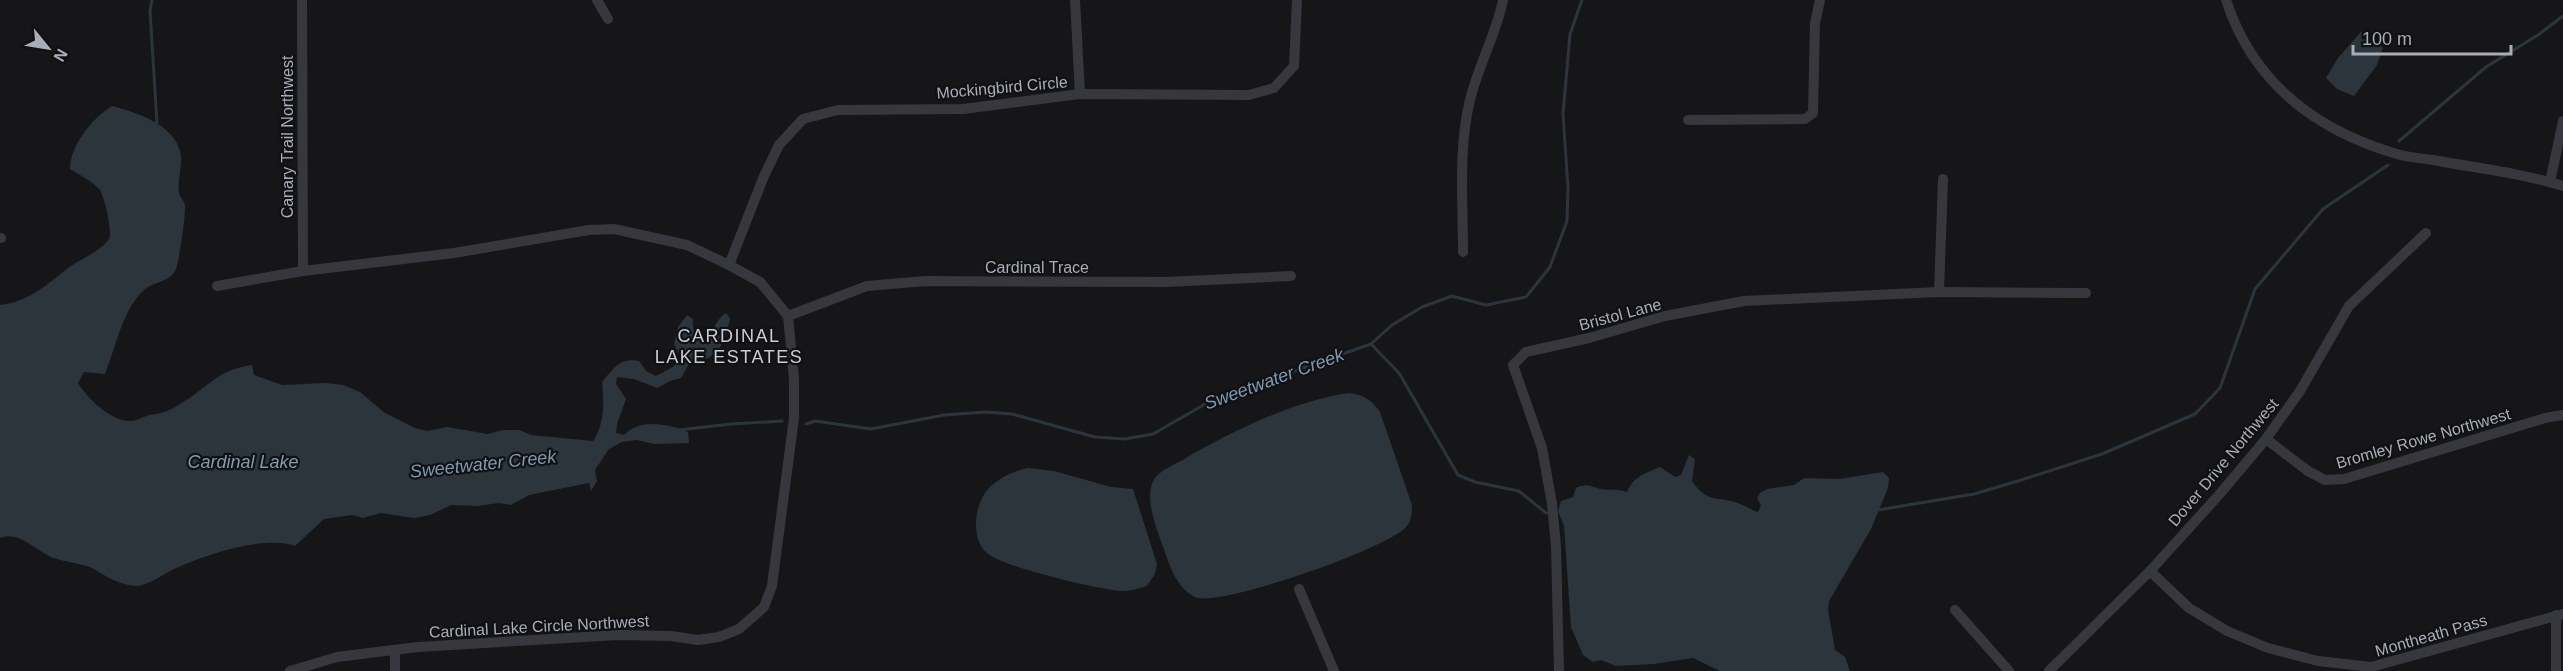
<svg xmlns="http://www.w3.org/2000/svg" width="2563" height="671" viewBox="0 0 2563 671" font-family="Arial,sans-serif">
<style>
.water{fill:#2c353c}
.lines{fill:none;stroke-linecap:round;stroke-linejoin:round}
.stream{stroke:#2c353c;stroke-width:3}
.minor{stroke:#37383d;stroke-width:10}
.labels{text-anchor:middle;stroke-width:4.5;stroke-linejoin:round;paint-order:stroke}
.street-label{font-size:16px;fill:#a8adb8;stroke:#111113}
.neighbourhood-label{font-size:18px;letter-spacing:1.5px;fill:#c9ccd4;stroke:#111113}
.water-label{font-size:18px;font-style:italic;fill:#7f9bb3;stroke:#111113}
</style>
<rect width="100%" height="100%" fill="#161618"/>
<g class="water">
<path d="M2361,32L2383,48L2377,65L2354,96L2337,89L2326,78L2338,58Z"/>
<path d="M112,106C136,112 179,126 181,157C182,168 177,182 179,193C180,198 185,201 185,206C186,213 179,262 176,269C170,283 153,281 143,291C122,311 116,347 105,374L84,372L78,383C88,399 112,423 133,421C139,420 144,416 150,415C162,413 170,411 180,404C208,388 216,370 252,365L254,375L282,385L326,383L343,385L360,392L385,413L415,428L427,431L447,427L488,434L503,430H519L531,435L593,441C605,423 604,403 602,382C614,368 620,357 639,361L646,371L656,376L673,367L681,357L674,344L678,327L687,315L693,319C692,332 695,336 706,341C714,331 715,320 726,313L730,318C726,342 717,362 690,362L681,378L670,381L657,388L634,379L617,377L616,384L626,399L617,424L616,433L624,435C641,418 668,424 688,432L689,443L654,444L637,440L622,442L609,449L595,470L597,481L591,491L589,483L529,495L511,505L499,503L477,506L451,505L430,515L414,518L381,513L363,518L352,515L324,519L295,546C263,535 205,555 174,569C164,574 147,586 136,586C120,585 107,577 94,569C86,564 65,562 54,558C37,552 19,530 0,538V305C28,302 47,285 68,268C80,259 100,252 109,239C113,232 104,196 100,190C92,181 80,175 70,169C70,146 92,118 112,106Z"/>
<path d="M1349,393C1364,395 1371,399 1380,412L1412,505C1412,513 1412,519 1407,526C1390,548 1218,608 1195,597C1175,587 1169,563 1162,544C1156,527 1143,495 1155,478C1160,471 1173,465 1181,461C1230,432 1293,401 1349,393Z"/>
<path d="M1689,455L1695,459L1692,481C1708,505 1719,495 1740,504C1746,506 1751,510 1758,512L1761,505L1757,498L1760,493L1767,489L1794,485L1804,478L1839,479L1883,472L1889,478L1888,488L1871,529L1829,601L1828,610L1835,650L1845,657L1850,671H1720L1693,658L1654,664L1616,666L1601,660L1593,662L1583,655L1571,627L1564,526L1558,511L1561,501L1573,497L1576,488C1587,483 1591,487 1601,489C1610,491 1616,488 1627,492C1634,476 1644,474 1660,467L1675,477L1681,475Z"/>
<path d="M1028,468L1054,471L1111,487L1133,489L1157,564L1155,574L1147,586C1138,589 1129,591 1120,591C1097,589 1002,567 987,553C969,538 975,500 991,486C1002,476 1014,471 1028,468Z"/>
</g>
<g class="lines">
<g class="stream">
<path d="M152,0L150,11L157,123"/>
<path d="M2399,141L2486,67L2538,35L2563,16"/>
<path d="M1371,344L1399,373L1458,475L1475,482L1519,491L1546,513H1549"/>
<path d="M806,424L815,421L871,429L944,415L986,412L1012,414L1095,437L1125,439L1153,434L1214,399L1371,344L1392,325L1422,307L1452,296L1486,305L1526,297L1550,267L1567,221L1568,188L1563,114L1570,34L1582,0"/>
<path d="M679,430L731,424L782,421"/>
<path d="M1878,510L1974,494L2018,481L2102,454L2195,414L2220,388L2255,289L2323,209L2388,165"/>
</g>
<g class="minor">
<path d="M302,0L303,271"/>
<path d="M597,0L608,19"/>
<path d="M1075,0L1080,94"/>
<path d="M2226,0C2253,83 2315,130 2397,154C2409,158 2422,158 2433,160C2476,168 2521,173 2563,186"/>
<path d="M1688,120L1805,119L1813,113L1815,23L1820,0"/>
<path d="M2550,182L2563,121"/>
<path d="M0,238H1"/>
<path d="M1463,252C1463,201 1458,149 1470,100C1478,66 1496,35 1503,0"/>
<path d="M729,265L764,176L779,145L803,119L838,110L963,109L1080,94L1249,95L1274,88L1294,66L1297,0"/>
<path d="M217,286L303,271L454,253L589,230L614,229L687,245L729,265L760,282L788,316L794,379V418L772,586L764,607L739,629L719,637L698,640L671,636L618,635L418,647L337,657L290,671"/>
<path d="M1939,292L1943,179"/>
<path d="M788,316L867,286L925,281L1166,282L1291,276"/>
<path d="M2266,439L2308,471L2325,480L2344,479L2545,418L2563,415"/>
<path d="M2150,571L2189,608L2227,631L2268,648L2318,661L2371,667L2563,614"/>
<path d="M1299,589L1334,671"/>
<path d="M1955,610L2009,671"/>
<path d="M395,671V651"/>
<path d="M1559,671L1556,546L1552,504L1542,448L1513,365L1526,352L1589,338L1665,316L1744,301L1939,292L2086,293"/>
<path d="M2049,671L2150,571L2218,496L2266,439L2300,391L2349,306L2426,233"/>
<path d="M2556,671V615"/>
</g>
</g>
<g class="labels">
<g class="street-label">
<text transform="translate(1002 87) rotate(-5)" y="6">Mockingbird Circle</text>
<text transform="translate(287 137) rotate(-90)" y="6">Canary Trail Northwest</text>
<text x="1037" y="273">Cardinal Trace</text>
<text transform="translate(1620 314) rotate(-15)" y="6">Bristol Lane</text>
<text transform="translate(2423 438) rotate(-16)" y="6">Bromley Rowe Northwest</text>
<text transform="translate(2223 462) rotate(-50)" y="6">Dover Drive Northwest</text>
<text transform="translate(539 626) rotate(-3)" y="6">Cardinal Lake Circle Northwest</text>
<text transform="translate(2431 635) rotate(-16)" y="6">Montheath Pass</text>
</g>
<g class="neighbourhood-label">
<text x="729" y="342">CARDINAL<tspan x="729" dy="21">LAKE ESTATES</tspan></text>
</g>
<g class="water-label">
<text transform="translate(1274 379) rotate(-20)" y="6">Sweetwater Creek</text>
<text x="243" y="468">Cardinal Lake</text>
<text transform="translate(483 464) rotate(-6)" y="6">Sweetwater Creek</text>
</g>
</g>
<g transform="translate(48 48) rotate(120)" stroke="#111113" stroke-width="4.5" paint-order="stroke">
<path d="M0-4.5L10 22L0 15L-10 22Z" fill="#a8adb8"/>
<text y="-9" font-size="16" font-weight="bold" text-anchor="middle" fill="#a8adb8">N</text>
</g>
<path d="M2353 45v9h158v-9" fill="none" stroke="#a8adb8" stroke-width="3"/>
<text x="2362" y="45" font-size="18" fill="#a8adb8" stroke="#111113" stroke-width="4.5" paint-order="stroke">100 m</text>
</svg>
